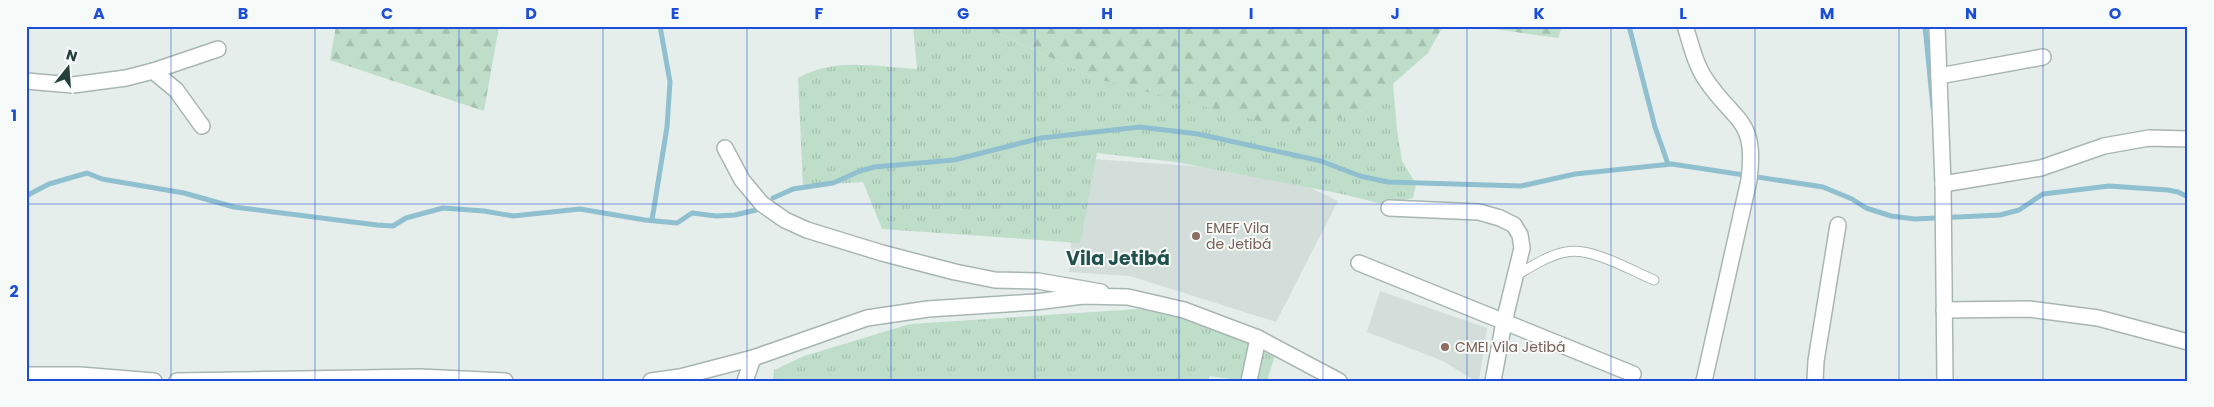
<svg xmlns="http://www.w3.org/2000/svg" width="2214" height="407" viewBox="0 0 2214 407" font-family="Poppins,sans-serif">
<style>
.built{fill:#d3deda}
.grass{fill:url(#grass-tufts)}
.forest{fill:url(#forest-firs)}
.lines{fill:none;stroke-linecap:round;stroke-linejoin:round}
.stream{stroke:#90c0d0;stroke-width:5}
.service-casing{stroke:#a8b6b3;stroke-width:11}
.minor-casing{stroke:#a8b6b3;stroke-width:18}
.tertiary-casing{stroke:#a8b6b3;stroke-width:18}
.service{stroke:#fff;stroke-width:9}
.minor{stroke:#fff;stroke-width:15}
.tertiary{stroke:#fff;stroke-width:15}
.grid{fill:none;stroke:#1d4ed8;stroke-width:1;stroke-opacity:0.55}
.education-dot{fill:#8d6e63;stroke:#f6faf8;stroke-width:2}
.labels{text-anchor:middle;stroke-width:4;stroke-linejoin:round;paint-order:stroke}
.education-label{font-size:14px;fill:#785e54;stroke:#f6faf8;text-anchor:start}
.district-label{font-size:19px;font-weight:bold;fill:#21514a;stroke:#f6faf8}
.neatline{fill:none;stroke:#1d4ed8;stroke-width:2}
.grid-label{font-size:16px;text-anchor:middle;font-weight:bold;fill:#1d4ed8}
</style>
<defs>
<pattern id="grass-tufts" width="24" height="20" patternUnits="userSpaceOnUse" patternTransform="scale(1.25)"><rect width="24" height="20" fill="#bfdeca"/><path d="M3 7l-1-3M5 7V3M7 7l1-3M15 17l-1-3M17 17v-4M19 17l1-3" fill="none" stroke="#a4c0ae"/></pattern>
<pattern id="forest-firs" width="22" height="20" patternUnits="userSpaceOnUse" patternTransform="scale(1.25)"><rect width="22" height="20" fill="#bfdeca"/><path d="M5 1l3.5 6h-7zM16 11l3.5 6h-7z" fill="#a4c0ae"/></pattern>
</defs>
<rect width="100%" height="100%" fill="#e5eeeb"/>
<g class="built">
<path d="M1078,158L1278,172L1338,201L1276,322L1130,276L1069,272Z"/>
<path d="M1380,291L1487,328L1479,381H1475L1443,361L1367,332Z"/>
</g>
<g class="grass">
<path d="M913,26H983L1094,78L1361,112L1393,83L1397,130L1402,161L1416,184L1413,198L1383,204L1342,194L1176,162L1097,153L1080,243L882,229L863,182L803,186L798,78C836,57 876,67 917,69Z"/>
<path d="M1138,309L1180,316L1278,346L1267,381H1245L1210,376L1208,381H773L774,370L804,356L910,324Z"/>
</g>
<g class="forest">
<path d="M336,26H499L484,111L330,60Z"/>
<path d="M983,26H1443L1428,53L1361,112L1297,131L1094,78Z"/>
<path d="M1474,26H1562L1558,38Z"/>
</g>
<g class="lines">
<g class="stream">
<path d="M1629,26L1655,127L1668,164"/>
<path d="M1925,26L1933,108"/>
<path d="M26,196L49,184L87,173L102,179L184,193L234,207L377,225L393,226L406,218L443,208L484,211L513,216L580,209L645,220L677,223L692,213L716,216L735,215L756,210"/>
<path d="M773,198L793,189L833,183L860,171L874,167L954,160L1041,138L1140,127L1198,134L1321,161L1360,176L1388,182L1521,186L1575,174L1672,164L1823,187L1852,199L1866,208L1891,216L1915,219L2000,215L2019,210L2043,194L2109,186L2168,190L2178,192L2188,197"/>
<path d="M652,220L667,127L670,82L660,26"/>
</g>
<defs>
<path id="service" d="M1517,275C1532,266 1549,255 1566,252C1592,247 1630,270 1654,280"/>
<g id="minor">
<path d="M1685,26C1691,44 1695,64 1706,80C1735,123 1757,118 1749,180L1704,381"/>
<path d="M1937,26L1943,184L1945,381"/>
<path d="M153,71L218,49"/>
<path d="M1939,76L2043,57"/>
<path d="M26,81L73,85L126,78L153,71L176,90L202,126"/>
<path d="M725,148L742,180L762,204L785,220L807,230L882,253L955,272L995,280L1038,281L1101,292"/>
<path d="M1943,184L2041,168L2104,146L2149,138L2188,139"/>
<path d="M1389,208L1479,212L1500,218L1514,225L1520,235L1522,248L1504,322L1493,381"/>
<path d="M1359,263L1633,374"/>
<path d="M1944,310L2029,309L2098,318L2188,342"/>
<path d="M26,375H80L154,381"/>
<path d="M745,381L753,358"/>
<path d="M1249,381L1258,338"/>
<path d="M1815,381L1816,361L1838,225"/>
</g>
<g id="tertiary">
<path d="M177,381L420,377L505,381"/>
<path d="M651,381L680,377L753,358L867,318L928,309L1035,302L1083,296L1128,297L1184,310L1258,338L1339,381"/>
</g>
</defs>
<use href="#service" class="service-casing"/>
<use href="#minor" class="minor-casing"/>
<use href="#tertiary" class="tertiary-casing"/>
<use href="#service" class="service"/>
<use href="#minor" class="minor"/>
<use href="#tertiary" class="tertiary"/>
</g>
<path class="grid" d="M171,26V381M315,26V381M459,26V381M603,26V381M747,26V381M891,26V381M1035,26V381M1179,26V381M1323,26V381M1467,26V381M1611,26V381M1755,26V381M1899,26V381M2043,26V381M26,204H2188"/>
<g class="education-dot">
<circle cx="1196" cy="236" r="5"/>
<circle cx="1445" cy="347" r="5"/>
</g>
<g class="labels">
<g class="education-label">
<text x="1206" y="233">EMEF Vila<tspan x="1206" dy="16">de Jetibá</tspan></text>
<text x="1455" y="352">CMEI Vila Jetibá</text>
</g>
<g class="district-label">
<text x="1118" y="265">Vila Jetibá</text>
</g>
</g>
<rect width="2214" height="407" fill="none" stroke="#f6faf8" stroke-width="55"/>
<g transform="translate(68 68) rotate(17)" stroke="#f6faf8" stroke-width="4" paint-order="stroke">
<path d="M0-4L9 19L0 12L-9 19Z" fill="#253f3b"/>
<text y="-8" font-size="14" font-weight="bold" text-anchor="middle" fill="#253f3b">N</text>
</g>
<rect x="28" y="28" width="2158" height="352" class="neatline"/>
<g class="grid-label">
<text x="99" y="19">A</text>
<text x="243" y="19">B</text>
<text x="387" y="19">C</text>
<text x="531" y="19">D</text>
<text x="675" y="19">E</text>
<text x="819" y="19">F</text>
<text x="963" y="19">G</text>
<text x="1107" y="19">H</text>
<text x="1251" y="19">I</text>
<text x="1395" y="19">J</text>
<text x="1539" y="19">K</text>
<text x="1683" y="19">L</text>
<text x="1827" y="19">M</text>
<text x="1971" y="19">N</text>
<text x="2115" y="19">O</text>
<text x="14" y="121">1</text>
<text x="14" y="297">2</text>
</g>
</svg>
